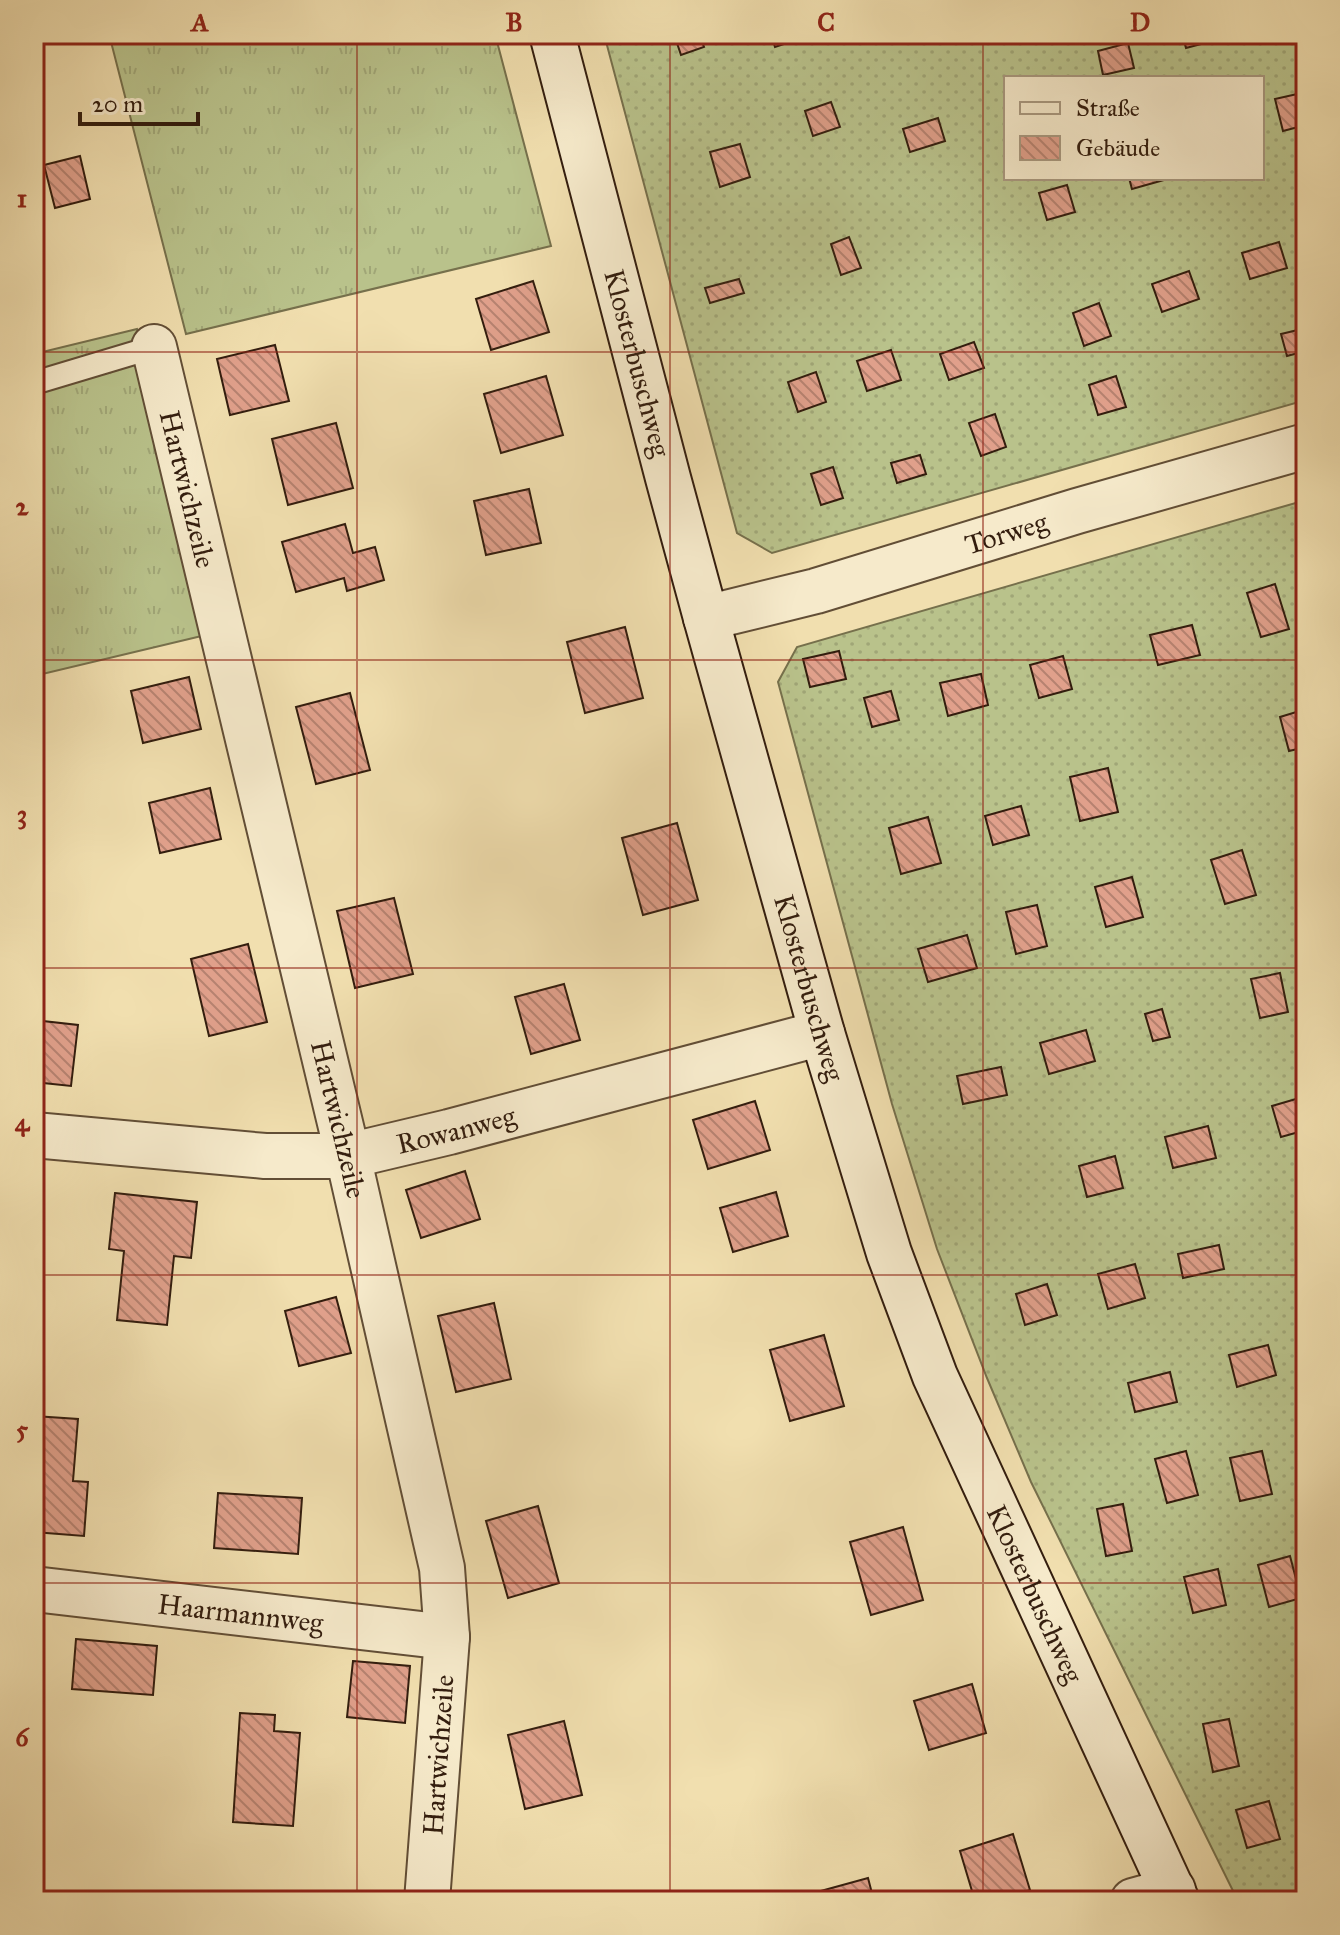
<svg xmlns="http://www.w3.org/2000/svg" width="1340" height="1935" viewBox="0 0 1340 1935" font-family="'IM FELL Great Primer',serif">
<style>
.grass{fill:url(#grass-tufts);stroke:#76704c;stroke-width:2}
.garden{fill:url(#garden-dots);stroke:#76704c;stroke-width:2;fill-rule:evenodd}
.building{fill:url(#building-back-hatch);stroke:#331d0e;stroke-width:2}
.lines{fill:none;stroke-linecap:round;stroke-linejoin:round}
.lane-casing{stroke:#624e36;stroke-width:26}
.street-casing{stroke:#624e36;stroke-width:48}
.secondary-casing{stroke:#331d0e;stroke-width:48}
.lane{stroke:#f6eacb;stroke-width:22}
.street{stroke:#f6eacb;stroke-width:44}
.secondary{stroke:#f6eacb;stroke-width:44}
.grid{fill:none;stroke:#8f2418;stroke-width:2;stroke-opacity:0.55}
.labels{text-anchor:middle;stroke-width:8;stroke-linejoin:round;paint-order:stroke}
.street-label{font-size:28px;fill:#331d0e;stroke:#f6eacb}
.neatline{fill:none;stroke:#8f2418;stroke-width:3}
.grid-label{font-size:26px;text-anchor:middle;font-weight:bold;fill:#8f2418}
</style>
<defs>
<pattern id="grass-tufts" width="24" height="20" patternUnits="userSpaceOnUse" patternTransform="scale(2)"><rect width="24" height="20" fill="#b9c28b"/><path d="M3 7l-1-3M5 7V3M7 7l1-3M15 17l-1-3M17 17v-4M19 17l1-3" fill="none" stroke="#a0a677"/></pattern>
<pattern id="garden-dots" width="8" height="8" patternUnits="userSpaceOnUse" patternTransform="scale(2)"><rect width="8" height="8" fill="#b9c28b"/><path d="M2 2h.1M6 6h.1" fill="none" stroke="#a0a677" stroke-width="1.8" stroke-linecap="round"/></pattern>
<pattern id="building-back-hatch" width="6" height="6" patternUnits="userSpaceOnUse" patternTransform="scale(2)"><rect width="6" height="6" fill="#e0a08b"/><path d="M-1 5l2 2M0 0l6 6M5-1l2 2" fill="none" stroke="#b68270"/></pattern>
</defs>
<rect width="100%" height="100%" fill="#f1dfaf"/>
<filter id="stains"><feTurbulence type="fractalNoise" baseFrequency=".0025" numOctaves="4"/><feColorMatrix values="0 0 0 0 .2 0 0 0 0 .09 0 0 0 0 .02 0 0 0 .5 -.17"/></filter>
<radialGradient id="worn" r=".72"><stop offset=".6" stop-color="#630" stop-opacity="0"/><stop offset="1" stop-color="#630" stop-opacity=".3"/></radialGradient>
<g class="grass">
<path d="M109,34H495L551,246L186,334Z"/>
<path d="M137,329L210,634L34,676V354Z"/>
</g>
<g class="garden">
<path d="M604,34H1306V400L772,553L737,533ZM1006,78H1262V178H1006Z"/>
<path d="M1306,500V1901H1238L1031,1482L987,1378L937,1249L892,1104L778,682L797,647Z"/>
</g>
<g class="building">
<path d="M674,34H699L704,47L681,55Z"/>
<path d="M771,34H811V35L775,47Z"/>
<path d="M1182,34H1219L1220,39L1186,48Z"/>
<path d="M1128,43L1134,68L1103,75L1098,51Z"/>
<path d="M1306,92V125L1283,131L1275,99Z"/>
<path d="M831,102L840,127L813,136L805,111Z"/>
<path d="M938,118L945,141L910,152L903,129Z"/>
<path d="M740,144L750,177L720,187L710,152Z"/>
<path d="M80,156L90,199L55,208L44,165Z"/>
<path d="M1129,178H1171L1132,189Z"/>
<path d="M1067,185L1075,212L1047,220L1039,193Z"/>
<path d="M849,237L861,268L841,275L831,244Z"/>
<path d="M1279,242L1287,268L1250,279L1242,253Z"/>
<path d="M1189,271L1199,299L1162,312L1152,284Z"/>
<path d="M739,279L744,293L710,303L705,288Z"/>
<path d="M533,281L549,332L491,350L476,299Z"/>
<path d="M1099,303L1111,336L1084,346L1073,313Z"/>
<path d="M1306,328V351L1287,356L1281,334Z"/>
<path d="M974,342L984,368L949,380L940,354Z"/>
<path d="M275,345L289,401L230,415L217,359Z"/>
<path d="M891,350L901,380L867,391L857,361Z"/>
<path d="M816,372L826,402L798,412L788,382Z"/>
<path d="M546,376L563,435L501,453L484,394Z"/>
<path d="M1116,376L1126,407L1098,415L1089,385Z"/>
<path d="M995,414L1006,447L981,456L969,423Z"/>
<path d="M336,423L353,488L288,505L272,439Z"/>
<path d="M920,455L926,474L897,483L891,463Z"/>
<path d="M833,467L843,498L821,505L811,474Z"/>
<path d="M529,489L541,543L486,555L474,501Z"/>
<path d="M345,524L353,553L375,547L384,580L347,591L344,578L296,592L282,542Z"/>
<path d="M1275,584L1289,629L1261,637L1247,593Z"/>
<path d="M1192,625L1200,655L1158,665L1150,635Z"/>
<path d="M625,627L643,698L585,713L567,642Z"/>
<path d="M839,651L846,679L810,687L803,659Z"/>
<path d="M1063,656L1072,689L1039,698L1030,665Z"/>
<path d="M981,674L988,705L948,716L940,683Z"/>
<path d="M189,677L201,729L143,743L131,691Z"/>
<path d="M891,691L899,720L872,727L864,698Z"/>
<path d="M350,693L370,770L316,784L296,707Z"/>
<path d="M1306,709V747L1289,751L1280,717Z"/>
<path d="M1108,768L1118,812L1080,821L1070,777Z"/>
<path d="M210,788L221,839L160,853L149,803Z"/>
<path d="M1021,806L1029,835L993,845L985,816Z"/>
<path d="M928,817L941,863L901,874L889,828Z"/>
<path d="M677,823L698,900L643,915L622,838Z"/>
<path d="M1242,850L1256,895L1225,904L1211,860Z"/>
<path d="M1132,877L1143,917L1106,927L1095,887Z"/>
<path d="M394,898L413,974L355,988L337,911Z"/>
<path d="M1037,905L1047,946L1016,954L1006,912Z"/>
<path d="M967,935L977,968L928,982L918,949Z"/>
<path d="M248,944L267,1022L209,1036L191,959Z"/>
<path d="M1280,973L1288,1012L1260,1018L1251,979Z"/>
<path d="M564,984L580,1040L531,1054L515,997Z"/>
<path d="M1162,1009L1170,1037L1153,1041L1145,1014Z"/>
<path d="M34,1020L78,1025L71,1086L34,1082Z"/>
<path d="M1086,1030L1095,1061L1049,1074L1040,1043Z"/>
<path d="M1001,1067L1007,1095L963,1104L957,1076Z"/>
<path d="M1306,1096V1130L1281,1137L1272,1106Z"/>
<path d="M755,1101L770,1150L708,1169L693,1120Z"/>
<path d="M1208,1126L1216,1158L1173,1168L1165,1137Z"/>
<path d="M1115,1156L1123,1188L1087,1197L1079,1166Z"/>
<path d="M465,1171L480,1219L421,1238L406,1190Z"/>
<path d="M776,1192L788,1236L733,1252L720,1208Z"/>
<path d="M115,1193L197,1202L191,1258L174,1256L167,1325L117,1320L124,1251L109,1249Z"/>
<path d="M1219,1245L1224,1269L1183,1278L1178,1254Z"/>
<path d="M1135,1264L1145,1298L1108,1309L1098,1274Z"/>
<path d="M1047,1284L1057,1315L1025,1325L1016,1294Z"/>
<path d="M336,1297L351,1353L299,1366L285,1311Z"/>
<path d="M494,1303L511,1379L456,1392L438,1316Z"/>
<path d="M824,1335L844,1406L790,1421L770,1350Z"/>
<path d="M1268,1345L1276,1375L1237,1387L1229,1355Z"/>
<path d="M1170,1372L1177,1402L1135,1412L1128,1383Z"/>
<path d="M34,1416L78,1419L73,1481L88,1482L84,1536L34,1532Z"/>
<path d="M1186,1451L1198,1495L1167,1503L1155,1459Z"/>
<path d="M1262,1451L1272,1494L1240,1501L1230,1458Z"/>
<path d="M218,1493L302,1498L298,1554L214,1548Z"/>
<path d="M1123,1504L1132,1551L1106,1556L1097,1509Z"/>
<path d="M538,1506L559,1583L508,1598L486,1521Z"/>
<path d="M903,1527L923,1600L871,1615L850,1542Z"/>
<path d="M1290,1556L1301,1598L1269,1607L1258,1565Z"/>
<path d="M1218,1569L1226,1605L1193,1613L1184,1577Z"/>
<path d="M76,1639L157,1646L153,1695L72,1689Z"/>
<path d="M353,1661L410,1666L405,1723L347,1717Z"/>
<path d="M972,1684L986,1733L929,1750L914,1701Z"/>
<path d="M240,1713L275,1715L274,1731L300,1733L293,1826L233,1822Z"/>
<path d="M1229,1719L1239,1766L1213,1772L1203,1724Z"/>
<path d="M564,1721L582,1795L525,1809L508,1735Z"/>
<path d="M1269,1801L1280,1839L1247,1848L1236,1810Z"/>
<path d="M1013,1834L1030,1890L996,1901H975L960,1851Z"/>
<path d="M868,1878L874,1901L788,1900Z"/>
</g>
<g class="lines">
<defs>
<path id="lane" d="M34,383L154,347"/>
<g id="street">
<path id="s1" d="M154,347L348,1156L442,1568L447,1637L427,1901"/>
<path id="s2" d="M706,618L816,591L1077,511L1306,446"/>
<path id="s3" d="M34,1135L265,1156H348L449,1132L822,1033"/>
<path id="s4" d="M34,1589L447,1637"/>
<path d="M1133,1901L1173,1890"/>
</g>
<g id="secondary">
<path id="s5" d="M552,34L668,478L706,618L822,1033L889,1253L935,1376L1177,1901"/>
</g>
</defs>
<use href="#lane" class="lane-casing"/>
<use href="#street" class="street-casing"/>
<use href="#secondary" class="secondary-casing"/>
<use href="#lane" class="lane"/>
<use href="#street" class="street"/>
<use href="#secondary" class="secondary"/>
</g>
<path class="grid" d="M357,34V1901M670,34V1901M983,34V1901M34,352H1306M34,660H1306M34,968H1306M34,1275H1306M34,1583H1306"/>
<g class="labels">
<g class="street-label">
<text dy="10" stroke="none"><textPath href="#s5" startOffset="340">Klosterbuschweg</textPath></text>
<text dy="10" stroke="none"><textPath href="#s1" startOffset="146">Hartwichzeile</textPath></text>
<text dy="10" stroke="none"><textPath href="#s2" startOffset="312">Torweg</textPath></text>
<text dy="10" stroke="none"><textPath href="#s5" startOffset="988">Klosterbuschweg</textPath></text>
<text dy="10" stroke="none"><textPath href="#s1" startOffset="794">Hartwichzeile</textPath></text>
<text dy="10" stroke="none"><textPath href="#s3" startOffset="426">Rowanweg</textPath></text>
<text dy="10" stroke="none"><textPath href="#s5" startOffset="1636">Klosterbuschweg</textPath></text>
<text dy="10" stroke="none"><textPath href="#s4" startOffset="208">Haarmannweg</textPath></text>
<text transform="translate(438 1755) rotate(-86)" y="10">Hartwichzeile</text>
</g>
</g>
<rect width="1340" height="1935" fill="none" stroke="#f1dfaf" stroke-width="88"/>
<rect x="1004" y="76" width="260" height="104" fill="#f6eacb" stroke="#a8987f" stroke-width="2"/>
<rect x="1020" y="102" width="40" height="12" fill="#f6eacb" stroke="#a8987f" stroke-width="2"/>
<text x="1076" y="116" font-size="24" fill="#331d0e">Straße</text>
<rect x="1020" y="136" width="40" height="24" fill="url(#building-back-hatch)" stroke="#a8987f" stroke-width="2"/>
<text x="1076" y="156" font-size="24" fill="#331d0e">Gebäude</text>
<path d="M80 112v12h118v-12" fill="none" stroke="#331d0e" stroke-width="4"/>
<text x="92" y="112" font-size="24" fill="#331d0e" stroke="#f6eacb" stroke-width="6" paint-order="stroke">20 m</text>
<rect x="44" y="44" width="1252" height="1847" class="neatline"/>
<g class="grid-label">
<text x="200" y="31">A</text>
<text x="514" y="31">B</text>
<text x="826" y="31">C</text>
<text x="1140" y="31">D</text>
<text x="22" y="207">1</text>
<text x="22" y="515">2</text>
<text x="22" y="823">3</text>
<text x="22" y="1131">4</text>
<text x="22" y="1438">5</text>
<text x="22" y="1746">6</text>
</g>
<rect width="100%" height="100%" filter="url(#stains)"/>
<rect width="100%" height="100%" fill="url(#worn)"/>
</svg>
